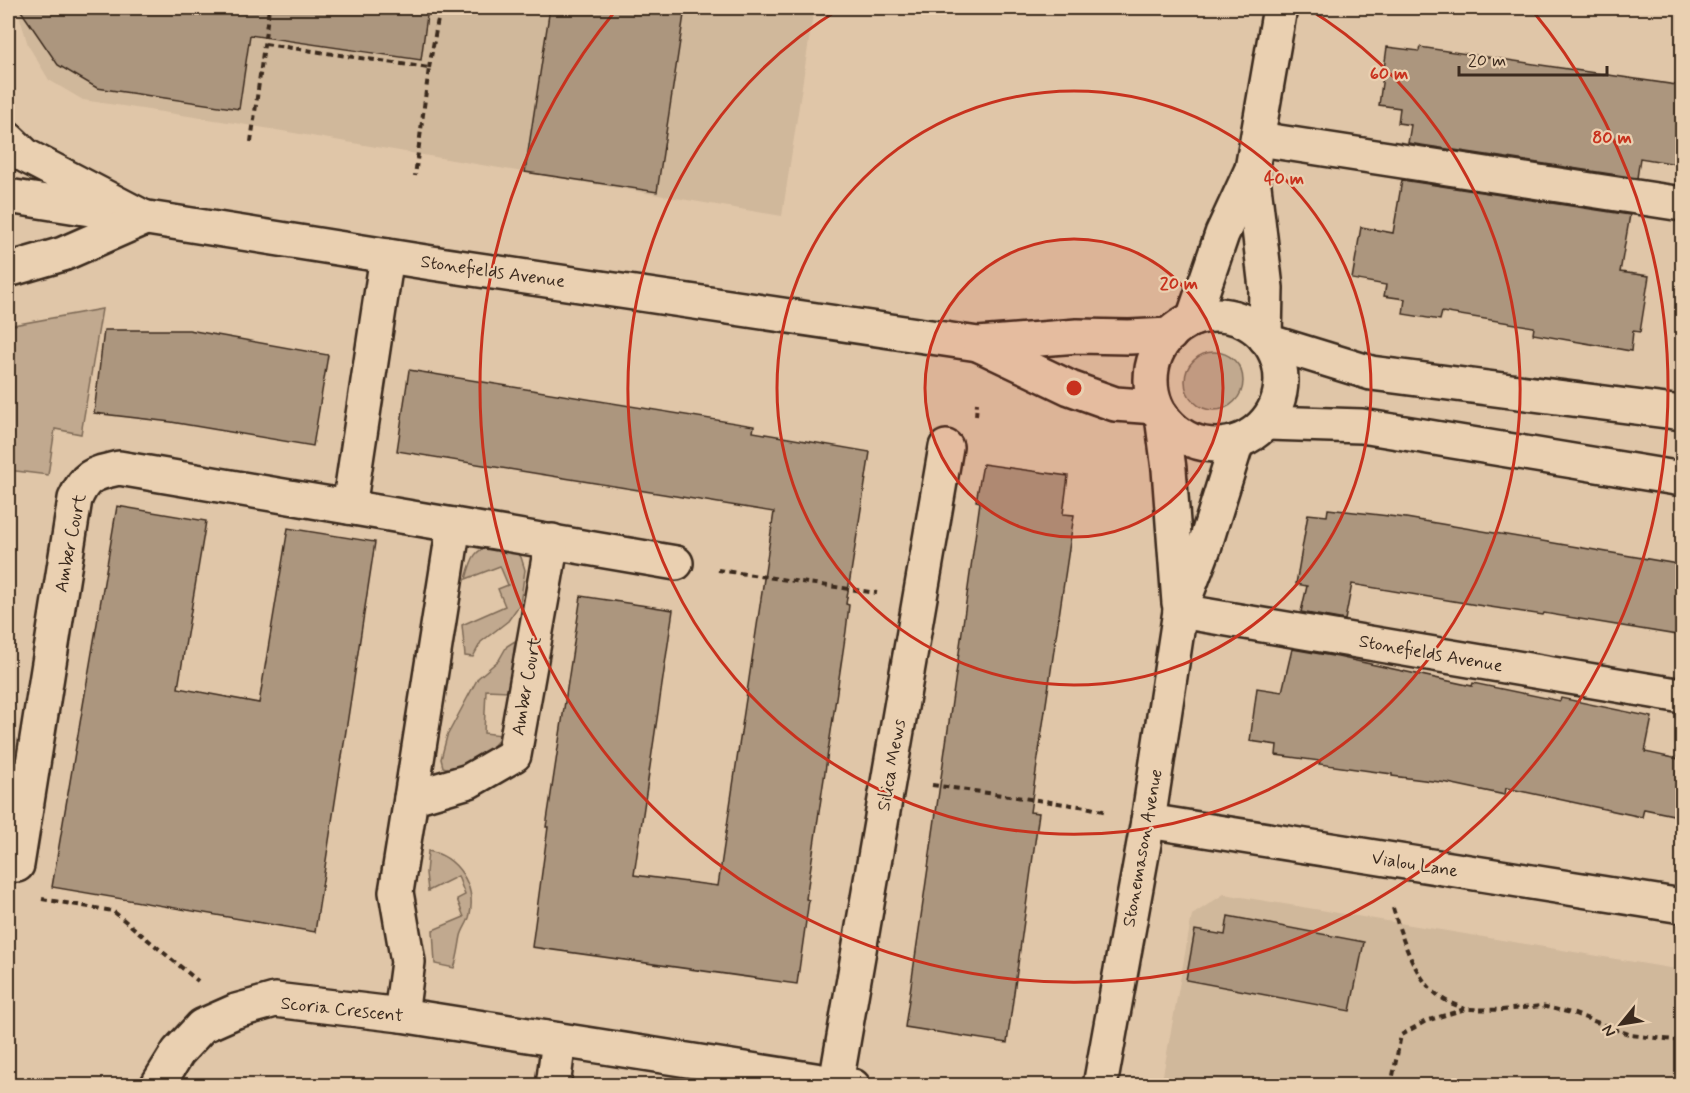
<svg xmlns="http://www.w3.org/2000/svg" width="1690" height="1093" viewBox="0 0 1690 1093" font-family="Mynerve,sans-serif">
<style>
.built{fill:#d0b89b}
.green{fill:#c1a98f;stroke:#7e6a56;stroke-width:1.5}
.building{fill:#ac967e;stroke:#3b2a1e;stroke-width:1.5}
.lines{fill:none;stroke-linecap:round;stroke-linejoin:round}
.minor-casing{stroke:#3b2a1e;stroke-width:38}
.major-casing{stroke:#3b2a1e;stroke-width:38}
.path{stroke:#3b2a1e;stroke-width:4;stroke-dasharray:6 4.5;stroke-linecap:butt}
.minor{stroke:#ead0b1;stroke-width:33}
.major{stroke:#ead0b1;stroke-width:33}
.ring{fill:none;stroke:#c8321e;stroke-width:3}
.labels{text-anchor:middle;stroke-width:4.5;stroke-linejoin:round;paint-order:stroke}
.street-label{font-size:18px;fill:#3b2a1e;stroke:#ead0b1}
.centre{fill:#c8321e;stroke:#ead0b1;stroke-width:3}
.ring-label{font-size:18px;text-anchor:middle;font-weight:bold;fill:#c8321e;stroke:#ead0b1;stroke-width:4.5;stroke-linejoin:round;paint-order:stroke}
</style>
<rect width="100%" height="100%" fill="#e0c6a8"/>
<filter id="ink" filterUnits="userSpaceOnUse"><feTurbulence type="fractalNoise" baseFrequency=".0167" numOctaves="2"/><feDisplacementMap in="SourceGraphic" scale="12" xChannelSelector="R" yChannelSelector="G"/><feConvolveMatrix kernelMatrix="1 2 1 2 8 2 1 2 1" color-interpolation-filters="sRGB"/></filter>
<g filter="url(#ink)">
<g class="built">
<path d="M17,8H814L782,216L241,124L83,100L49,80L28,45Z"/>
<path d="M1224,894L1682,970V1085L1161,1086L1192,915Z"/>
</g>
<g class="green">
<path d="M102,309L81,434L55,429L48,475L8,470V326Z"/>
<circle cx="1214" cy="381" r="29"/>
<path d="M497,542L515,549L521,557L525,570L520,604L508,621L481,642L473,657L465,656L462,625L505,606L498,589L508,585L500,566L466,579C472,556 474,550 497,542Z"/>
<path d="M515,641L509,691L486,690L484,733L502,735C489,753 468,777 443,767L441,759L447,736L478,678L499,660L507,646Z"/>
<path d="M428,851C457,856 476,885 470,914C469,922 463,928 461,936C459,946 458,958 454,968L435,964L433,930L464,917L457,899L465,895L458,876L428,891L426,873Z"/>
</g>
<g class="building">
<path d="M19,8H428L421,60L250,35L239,109L97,88L58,65Z"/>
<path d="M550,8H685L657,192L525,172Z"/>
<path d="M1387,47L1419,51L1420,47L1683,86V165L1640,158L1637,178L1408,143L1411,125L1398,123L1400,108L1379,105Z"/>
<path d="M1402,180L1630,215L1620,272L1649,276L1640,332L1633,331L1631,351L1533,334L1534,327L1442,312L1440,320L1403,314L1405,299L1384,296L1386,285L1352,279L1361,227L1393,233Z"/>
<path d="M104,330H189L328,355L313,446L171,422L94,413Z"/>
<path d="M409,370L754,426L753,432L870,452L846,604L849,605L846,631L806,899L809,900L797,984L532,947L548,827H546L581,596L673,610L634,875L718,886L774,512L397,451Z"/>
<path d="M983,464L1068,476L1063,514L1074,515L1030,812L1039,813L1007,1043L905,1027L958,660L980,502L976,501Z"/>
<path d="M117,506L206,521L178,688L259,703L288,528L375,542L315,932L52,887Z"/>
<path d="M1328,509L1406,518L1683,565V636L1544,613L1543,615L1477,605L1352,584L1345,620L1301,612L1307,586L1296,584L1308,514L1327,516Z"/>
<path d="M1292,649L1338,657L1472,686L1473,683L1560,701L1561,698L1652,717L1645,752L1683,760V817L1644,809L1642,817L1506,788L1505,795L1448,783L1392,776V774L1319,764L1320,761L1276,755L1277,745L1250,741L1257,688L1282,692Z"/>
<path d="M1228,916L1364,942L1350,1011L1186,980L1195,930L1225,935Z"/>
</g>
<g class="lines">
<defs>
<g id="minor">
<path d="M1259,139L1682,204"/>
<path d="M1252,169L1266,288L1265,338"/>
<path d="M8,196L432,263L978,344L1077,336L1129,337L1170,335"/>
<circle cx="1216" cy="380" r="65"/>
<path d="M1193,319L1222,234L1252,169L1280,8"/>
<path d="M1270,342L1371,373L1682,413"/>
<path d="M980,345L1070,388L1115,404L1156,407"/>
<path d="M1162,416L1169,469L1179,603"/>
<path d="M1268,423L1362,426L1682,479"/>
<path d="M349,507L387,256"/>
<path d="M1180,611L1682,696"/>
<path d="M411,798L454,525"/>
<path d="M1148,821L1682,906"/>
<path d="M8,864L17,865L75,499C86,474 94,474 119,468L676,563"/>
<path d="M401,1015L408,962L396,892L411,798L469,781L514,755L552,541"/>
<path d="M836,1083L946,447"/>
<path d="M157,1086L178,1052L202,1026L236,1011L275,1000L401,1015L853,1086"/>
<path d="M553,1086L559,1040"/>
<path d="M1100,1086L1148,821L1180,611L1204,548L1237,442"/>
</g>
<g id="major">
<path d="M8,139L26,156L145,218"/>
<path d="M8,270L63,254L145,218"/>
</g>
</defs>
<use href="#minor" class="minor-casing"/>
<use href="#major" class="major-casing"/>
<g class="path">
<path d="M265,44L429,68L415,176"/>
<path d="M429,68L440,8"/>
<path d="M251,142L269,8"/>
<path d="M976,416L977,403"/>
<path d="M718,570L877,593"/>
<path d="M932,785L1086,807L1107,812"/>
<path d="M42,899L113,911L198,981"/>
<path d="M1393,908C1401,936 1414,978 1439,996C1446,1002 1456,1005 1465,1009"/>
<path d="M1391,1086L1401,1035L1426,1021L1465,1009L1502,1010L1542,1006L1575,1014L1631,1035L1682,1041"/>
</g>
<use href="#minor" class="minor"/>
<use href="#major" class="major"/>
</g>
</g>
<circle cx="1074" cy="388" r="149" fill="#c8321e" fill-opacity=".12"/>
<g class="ring">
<circle cx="1074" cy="388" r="149"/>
<circle cx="1074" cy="388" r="297"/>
<path d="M1307 8A446 446 0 1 1 841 8"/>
<path d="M1532 10A594 594 0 1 1 616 10"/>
</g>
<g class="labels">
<g class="street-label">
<text transform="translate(493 271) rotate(8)" y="6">Stonefields Avenue</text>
<text transform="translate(70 543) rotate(-79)" y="6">Amber Court</text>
<text transform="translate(1431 653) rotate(10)" y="6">Stonefields Avenue</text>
<text transform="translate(526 686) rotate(-80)" y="6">Amber Court</text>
<text transform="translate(891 765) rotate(-80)" y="6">Silica Mews</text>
<text transform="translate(1142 848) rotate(-80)" y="6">Stonemason Avenue</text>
<text transform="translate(1415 864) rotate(9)" y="6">Vialou Lane</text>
<text transform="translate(342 1009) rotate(6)" y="6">Scoria Crescent</text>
</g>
</g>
<circle cx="1074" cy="388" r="9" class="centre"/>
<g class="ring-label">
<text x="1389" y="79">60 m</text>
<text x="1612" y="143">80 m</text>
<text x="1284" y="184">40 m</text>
<text x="1179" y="289">20 m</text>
</g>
<rect width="1690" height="1093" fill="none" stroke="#ead0b1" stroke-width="30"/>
<rect x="15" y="15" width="1660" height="1063" fill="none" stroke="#3b2a1e" stroke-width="2" filter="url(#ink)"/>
<g transform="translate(1621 1024) rotate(240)" stroke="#ead0b1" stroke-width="4.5" paint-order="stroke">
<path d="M0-4.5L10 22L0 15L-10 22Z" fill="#3b2a1e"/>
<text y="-9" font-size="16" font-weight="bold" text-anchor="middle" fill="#3b2a1e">N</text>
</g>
<path d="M1459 66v9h148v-9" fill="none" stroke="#3b2a1e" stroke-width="3"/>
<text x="1468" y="66" font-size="18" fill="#3b2a1e" stroke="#ead0b1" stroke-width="4.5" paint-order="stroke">20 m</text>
</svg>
